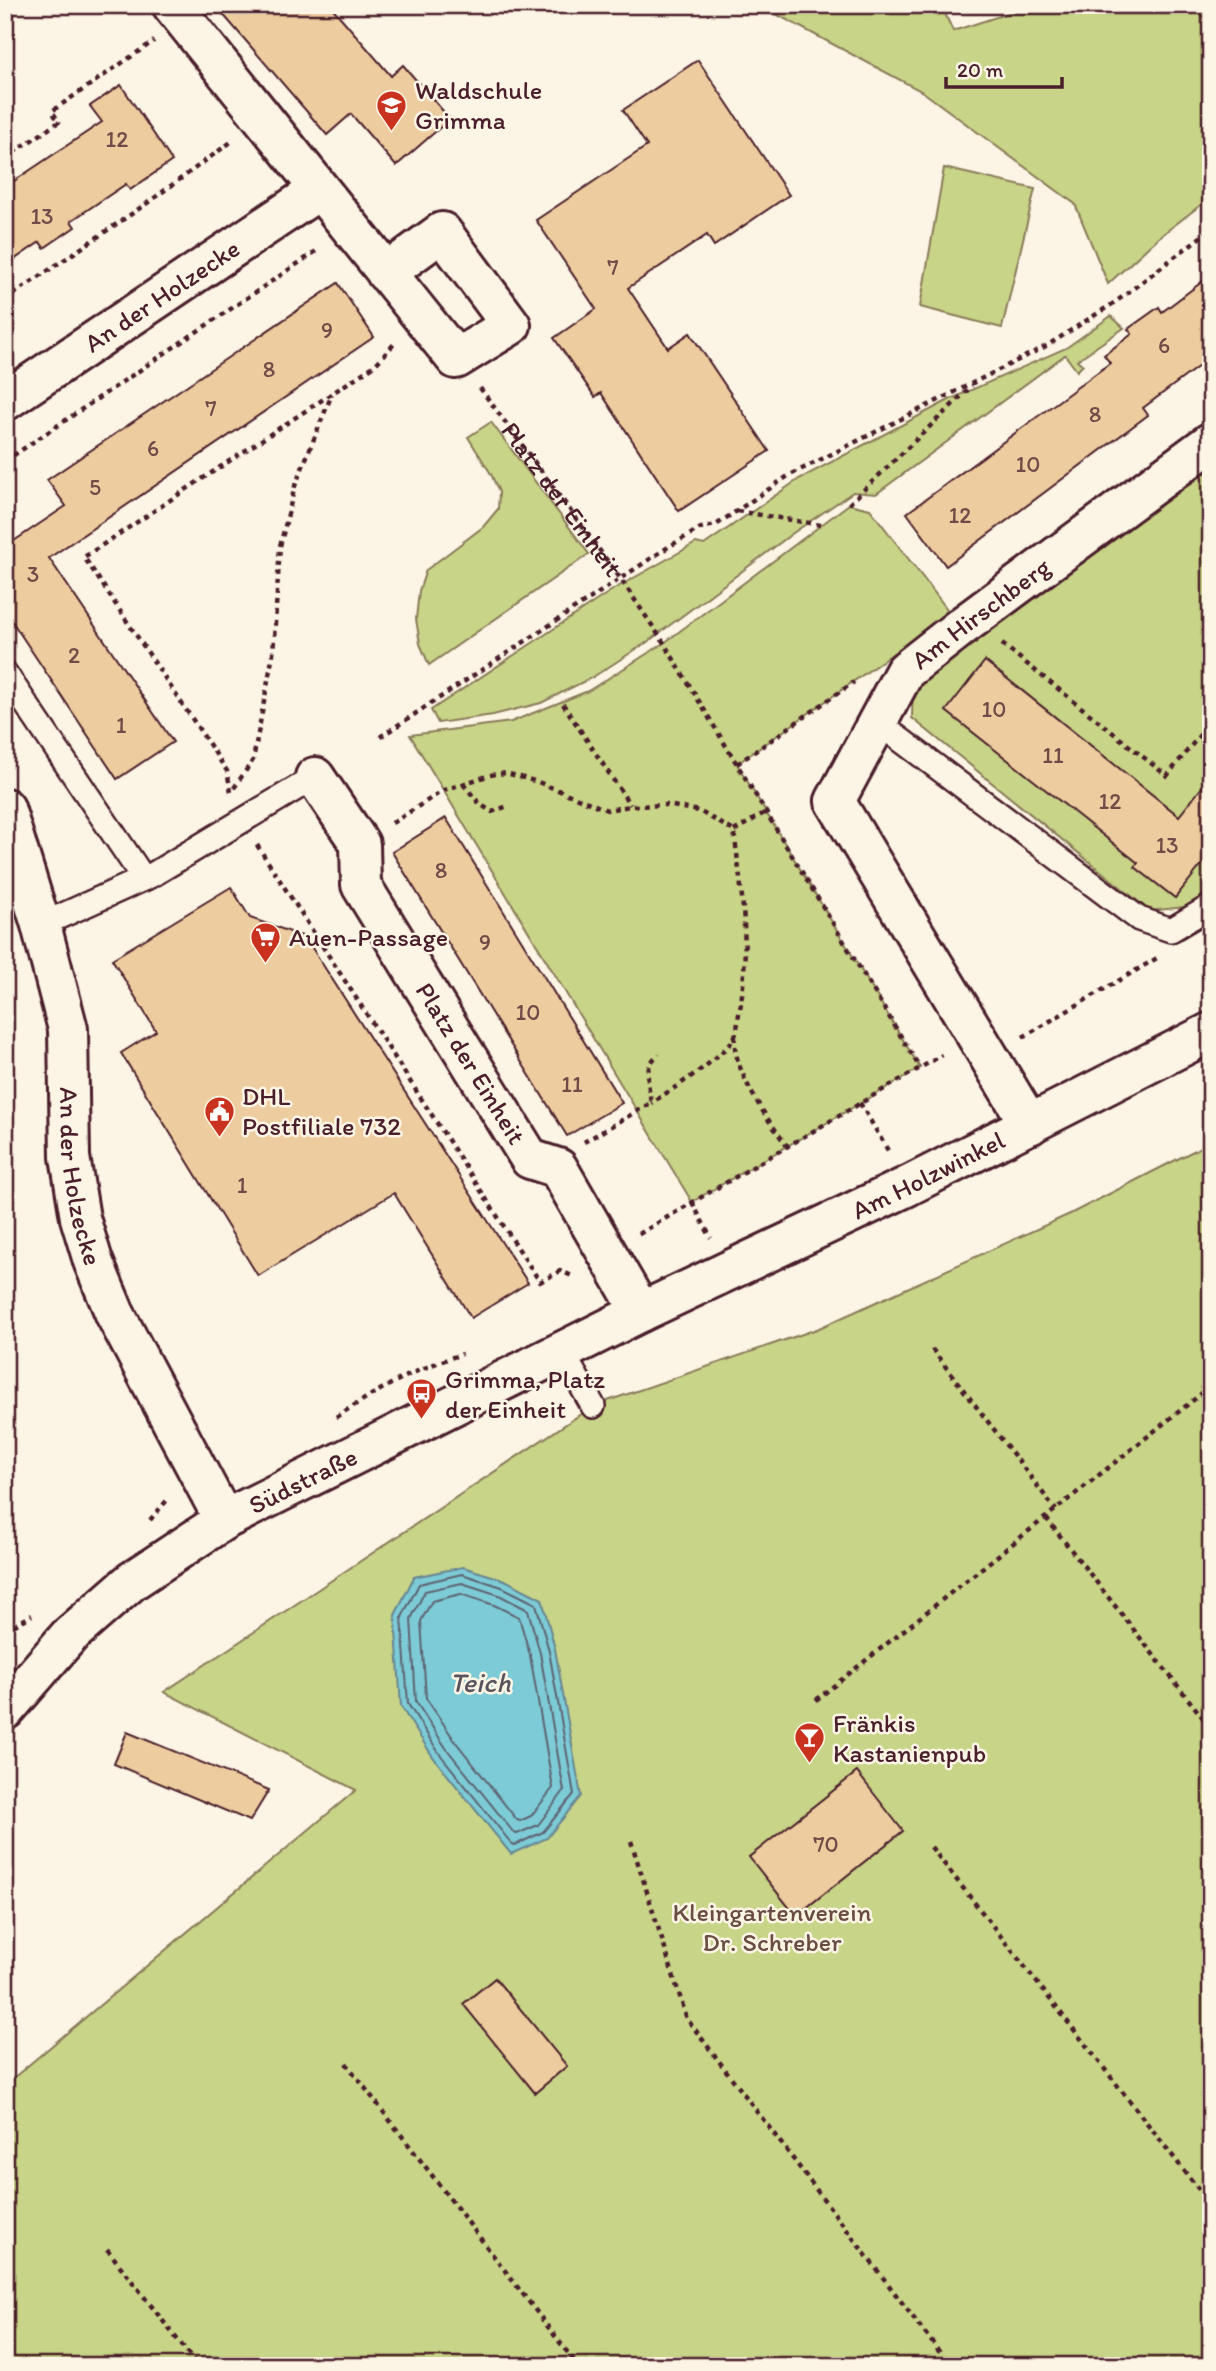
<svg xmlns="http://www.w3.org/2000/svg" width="1216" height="2371" viewBox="0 0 1216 2371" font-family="Itim,sans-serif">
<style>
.green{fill:#c8d487;stroke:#897a59;stroke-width:2}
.water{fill:#7bcbd7;stroke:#678692;stroke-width:2}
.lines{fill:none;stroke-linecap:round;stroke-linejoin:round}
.shore{stroke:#5e6470;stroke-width:2}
.building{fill:#edcd9f;stroke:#4a1f2b;stroke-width:2}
.service-casing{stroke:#4a1f2b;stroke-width:28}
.minor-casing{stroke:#4a1f2b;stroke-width:44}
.path{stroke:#4a1f2b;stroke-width:4.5;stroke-dasharray:5 5;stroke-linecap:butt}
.service{stroke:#fcf5e5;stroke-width:23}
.minor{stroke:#fcf5e5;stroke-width:38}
.labels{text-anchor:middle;stroke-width:5;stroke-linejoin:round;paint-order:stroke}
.number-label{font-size:23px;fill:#734a48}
.poi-label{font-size:26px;fill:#4a1f2b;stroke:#fcf5e5;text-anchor:start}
.street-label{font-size:26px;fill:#4a1f2b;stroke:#fcf5e5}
.park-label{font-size:26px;fill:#6a4c42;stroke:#fcf5e5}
.water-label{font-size:28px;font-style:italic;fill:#59535f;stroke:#fcf5e5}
</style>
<rect width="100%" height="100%" fill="#fcf5e5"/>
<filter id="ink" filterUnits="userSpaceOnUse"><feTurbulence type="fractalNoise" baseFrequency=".0143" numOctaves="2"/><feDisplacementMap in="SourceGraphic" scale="14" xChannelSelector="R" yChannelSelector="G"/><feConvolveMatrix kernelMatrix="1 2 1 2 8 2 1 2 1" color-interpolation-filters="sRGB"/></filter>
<g filter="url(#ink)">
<g class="green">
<path d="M759,5H941L953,31L1034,5H1211V197L1158,238L1108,284L1075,204L923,92Z"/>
<path d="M944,168L1035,189L1002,328L920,307Z"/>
<path d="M1111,316L1124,328L1077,360L1083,365L1077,371L1065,355L876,494L853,492L793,533L646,643L593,677L541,703L493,715L438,723L431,710L614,589L696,543L704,545L799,479L951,399L1066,348Z"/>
<path d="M491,422L589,554L429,665L420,644L416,619L419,591L426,570L483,527L498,509L499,492L491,474L468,437Z"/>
<path d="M1211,469V896L1193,906L1150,911L912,718L913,684Z"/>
<path d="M849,504L870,509L950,613L737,764L920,1068L692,1202L410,735L511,722L588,691L664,643Z"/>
<path d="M1211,1142V2366H5V2085L356,1790L164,1692L593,1406L817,1329L1070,1214Z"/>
</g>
<path class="water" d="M463,1567L505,1580L542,1599L555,1649L581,1796L547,1838L511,1854L433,1757L401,1707L395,1615L414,1577Z"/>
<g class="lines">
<g class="shore">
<path d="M462,1574L502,1587L536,1604L549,1651L574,1794L543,1832L515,1845L511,1843L439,1753L408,1704L402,1617L419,1584Z"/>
<path d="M462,1583L499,1595L528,1610L540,1653L564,1791L538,1825L517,1834L514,1833L446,1748L416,1702L411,1619L425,1591Z"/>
<path d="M461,1594L494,1605L519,1617L530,1655L553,1788L531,1816L520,1821L517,1820L455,1741L426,1698L421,1621L432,1601Z"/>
</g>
</g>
<g class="building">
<path d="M215,5H330L391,76L403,65L450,119L396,166L351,114L327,135Z"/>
<path d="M698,60L789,195L714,246L707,235L628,288L668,348L690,333L769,451L679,511L601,393L595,397L554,338L596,309L536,220L647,146L623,110Z"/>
<path d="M121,85L172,161L130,190L126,184L71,221L75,227L44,248L40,242L5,266V187L102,122L90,106Z"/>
<path d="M1211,275V357L1143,408L1148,415L946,566L907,513L1110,363L1104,355L1132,334L1128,329L1159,307L1162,312Z"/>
<path d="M338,283L374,337L49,558L173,742L117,779L5,611V547L66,506L47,480Z"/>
<path d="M985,661L1179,816L1211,776V853L1175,898L1135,867L1138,863L946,711Z"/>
<path d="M446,818L622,1103L567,1136L392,852Z"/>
<path d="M231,887L250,918L305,937L528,1283L471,1318L394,1193L258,1276L121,1053L156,1031L112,959Z"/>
<path d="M127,1732L269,1790L250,1821L114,1764Z"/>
<path d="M857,1772L903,1831L796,1916L749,1857Z"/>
<path d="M495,1978L567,2066L535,2093L463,2004Z"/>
</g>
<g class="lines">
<defs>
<g id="service">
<path d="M5,673L144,879"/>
<path d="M877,722L1139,919L1171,930L1211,906"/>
<path d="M41,925L152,875L315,777"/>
<path d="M562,1352L593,1406"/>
</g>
<g id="minor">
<path d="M172,5C267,124 361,242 456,359L511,325L442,232L386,273"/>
<path id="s2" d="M5,401L319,190"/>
<path id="s3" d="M315,777L360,844L361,885L530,1159L558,1168L641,1312"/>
<path id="s4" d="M5,808L41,925L68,1029L70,1157L80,1218L93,1261L115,1314L224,1520"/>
<path id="s5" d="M1030,1125L835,801L905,671L961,627L1211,442"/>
<path id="s6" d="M5,1710L69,1636L132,1581L224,1520L641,1312L908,1186L1211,1032"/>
</g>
</defs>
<use href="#service" class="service-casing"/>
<use href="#minor" class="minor-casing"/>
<g class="path">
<path d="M5,158L59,122L52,111L154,41"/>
<path d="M5,300L146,204L231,142"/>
<path id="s1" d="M480,388L620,578L664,643L920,1068"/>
<path d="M5,461L318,250"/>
<path d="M849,504L972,386"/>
<path d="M737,511L821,525"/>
<path d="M1002,644L1167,776L1211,721"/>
<path d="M563,704L630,805"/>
<path d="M380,737L670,546L701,528L716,525L788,476L1048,345L1117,301L1211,229"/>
<path d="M737,764L854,682"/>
<path d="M463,784L480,804L492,812L508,806"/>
<path d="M234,788L253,760L273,654L280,546L295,486L332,394"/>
<path d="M231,792L227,771L84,557L375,365L394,344"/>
<path d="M392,823L444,790L490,775L506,773L538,782L607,810L630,806L667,805L699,811L734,831C742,892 750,948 740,1009C738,1017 738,1028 735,1036C726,1056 671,1090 651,1103"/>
<path d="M734,831L766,812"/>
<path d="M257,845L540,1282L560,1271L575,1277"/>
<path d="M735,1036C731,1069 768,1120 787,1146"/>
<path d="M1023,1037L1157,958"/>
<path d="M860,1103L890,1154"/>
<path d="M584,1142L651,1103C649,1084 642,1067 659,1054"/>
<path d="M692,1202L711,1238"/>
<path d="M639,1234L942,1055"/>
<path d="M932,1349L1056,1510"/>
<path d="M336,1417C379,1389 413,1370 462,1354"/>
<path d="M1046,1518L1211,1728"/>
<path d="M150,1520L169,1498"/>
<path d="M5,1631L32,1615"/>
<path d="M816,1700L1211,1386"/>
<path d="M631,1841L687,2019L950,2366"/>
<path d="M931,1847L1211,2205"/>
<path d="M346,2063L578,2366"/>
<path d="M107,2249L198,2366"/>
</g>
<use href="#service" class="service"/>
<use href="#minor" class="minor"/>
</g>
</g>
<defs>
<symbol id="school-pin" viewBox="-11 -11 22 30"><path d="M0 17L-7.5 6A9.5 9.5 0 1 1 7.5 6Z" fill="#c8321e" stroke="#fcf5e5"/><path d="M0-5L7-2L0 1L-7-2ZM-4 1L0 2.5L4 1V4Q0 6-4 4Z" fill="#fff"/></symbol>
<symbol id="supermarket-pin" viewBox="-11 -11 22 30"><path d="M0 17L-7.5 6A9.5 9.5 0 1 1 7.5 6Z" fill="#c8321e" stroke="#fcf5e5"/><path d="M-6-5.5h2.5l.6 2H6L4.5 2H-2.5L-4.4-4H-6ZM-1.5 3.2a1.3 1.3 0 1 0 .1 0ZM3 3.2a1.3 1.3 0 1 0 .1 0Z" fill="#fff"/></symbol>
<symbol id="civic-pin" viewBox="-11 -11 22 30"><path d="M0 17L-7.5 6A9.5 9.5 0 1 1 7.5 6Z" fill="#c8321e" stroke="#fcf5e5"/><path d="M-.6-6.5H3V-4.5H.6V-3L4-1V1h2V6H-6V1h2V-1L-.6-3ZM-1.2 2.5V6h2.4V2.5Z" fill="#fff"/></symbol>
<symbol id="bus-pin" viewBox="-11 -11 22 30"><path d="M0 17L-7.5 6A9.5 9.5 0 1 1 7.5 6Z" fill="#c8321e" stroke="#fcf5e5"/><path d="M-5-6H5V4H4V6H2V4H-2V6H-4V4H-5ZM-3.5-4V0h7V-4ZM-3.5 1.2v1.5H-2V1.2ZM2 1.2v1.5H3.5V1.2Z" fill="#fff"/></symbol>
<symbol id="bar-pin" viewBox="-11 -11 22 30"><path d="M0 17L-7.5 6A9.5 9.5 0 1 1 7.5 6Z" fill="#c8321e" stroke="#fcf5e5"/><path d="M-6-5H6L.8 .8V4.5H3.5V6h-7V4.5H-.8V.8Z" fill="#fff"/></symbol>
</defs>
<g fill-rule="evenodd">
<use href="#school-pin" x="374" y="88" width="35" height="47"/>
<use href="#supermarket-pin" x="248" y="920" width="35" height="47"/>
<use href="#civic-pin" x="202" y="1094" width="35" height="47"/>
<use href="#bus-pin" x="404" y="1376" width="35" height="47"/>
<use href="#bar-pin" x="792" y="1720" width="35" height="47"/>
</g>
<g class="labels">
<g class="number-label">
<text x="117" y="147">12</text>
<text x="42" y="224">13</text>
<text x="613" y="275">7</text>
<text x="327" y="338">9</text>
<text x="1164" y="353">6</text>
<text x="269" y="377">8</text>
<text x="211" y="416">7</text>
<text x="1095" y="422">8</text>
<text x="153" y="456">6</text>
<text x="1028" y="472">10</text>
<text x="95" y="495">5</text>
<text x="960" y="523">12</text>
<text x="33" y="582">3</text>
<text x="74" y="663">2</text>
<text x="994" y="717">10</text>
<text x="121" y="733">1</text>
<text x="1053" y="763">11</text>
<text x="1110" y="809">12</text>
<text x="1167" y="853">13</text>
<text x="441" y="878">8</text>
<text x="485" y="950">9</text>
<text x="528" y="1020">10</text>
<text x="572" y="1092">11</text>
<text x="242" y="1193">1</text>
<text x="826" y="1852">70</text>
</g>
<g class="poi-label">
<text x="415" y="99">Waldschule<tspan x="415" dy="30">Grimma</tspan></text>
<text x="289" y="946">Auen-Passage</text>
<text x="242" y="1105">DHL<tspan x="242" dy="30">Postfiliale 732</tspan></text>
<text x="445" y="1388">Grimma, Platz<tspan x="445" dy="30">der Einheit</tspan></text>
<text x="833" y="1732">Fränkis<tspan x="833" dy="30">Kastanienpub</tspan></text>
</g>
<g class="street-label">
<text dy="9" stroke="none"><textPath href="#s2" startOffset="189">An der Holzecke</textPath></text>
<text dy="9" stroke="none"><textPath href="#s1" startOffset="138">Platz der Einheit</textPath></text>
<text dy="9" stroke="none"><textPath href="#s5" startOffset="621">Am Hirschberg</textPath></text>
<text dy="9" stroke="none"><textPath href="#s3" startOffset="331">Platz der Einheit</textPath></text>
<text dy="9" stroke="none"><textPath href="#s4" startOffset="378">An der Holzecke</textPath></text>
<text dy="9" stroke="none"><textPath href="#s6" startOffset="1076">Am Holzwinkel</textPath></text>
<text dy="9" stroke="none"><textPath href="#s6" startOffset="380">Südstraße</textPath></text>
</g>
<g class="park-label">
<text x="772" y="1921">Kleingartenverein<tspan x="772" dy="30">Dr. Schreber</tspan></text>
</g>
<g class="water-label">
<text x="480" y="1692">Teich</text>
</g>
</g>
<rect width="1216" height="2371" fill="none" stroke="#fcf5e5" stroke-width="28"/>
<rect x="14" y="14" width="1188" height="2343" fill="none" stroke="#4a1f2b" stroke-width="2.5" filter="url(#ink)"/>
<path d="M946 77v10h116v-10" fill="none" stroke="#4a1f2b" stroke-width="3.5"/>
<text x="957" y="77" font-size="21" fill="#4a1f2b" stroke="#fcf5e5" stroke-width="5" paint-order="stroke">20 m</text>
</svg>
